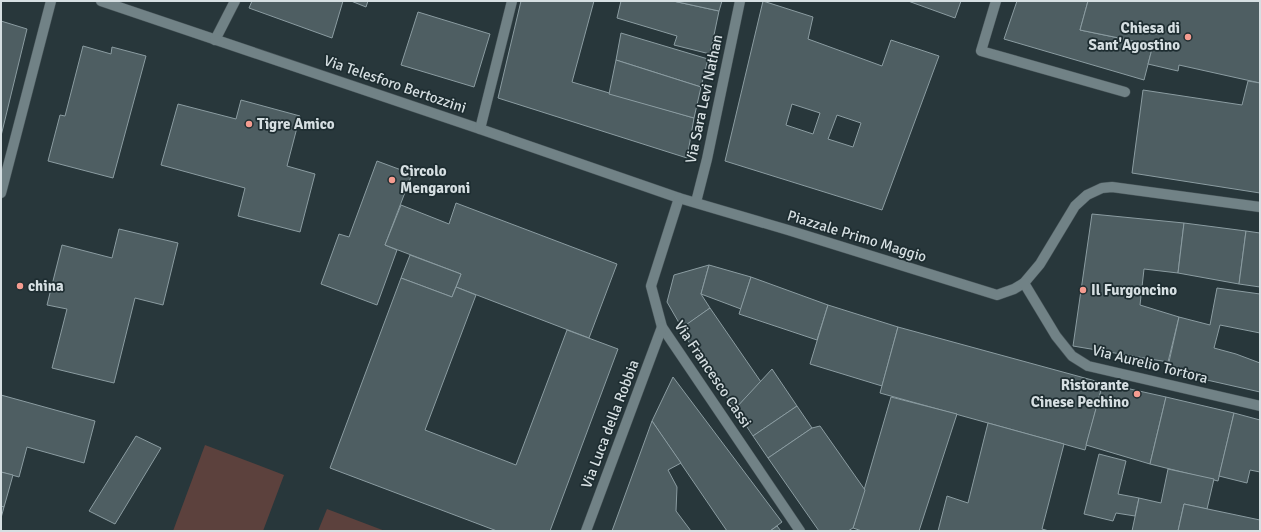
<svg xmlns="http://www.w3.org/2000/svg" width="1261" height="532" viewBox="0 0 1261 532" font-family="Signika,sans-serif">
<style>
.green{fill:#5c413d}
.building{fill:#4e5e62;stroke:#8b9ca1;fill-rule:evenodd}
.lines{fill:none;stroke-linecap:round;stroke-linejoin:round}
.minor-casing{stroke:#475458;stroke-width:11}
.minor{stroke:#718286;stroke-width:10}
.poi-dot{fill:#f59c90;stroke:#1e2d31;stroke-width:1.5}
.labels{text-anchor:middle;stroke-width:3.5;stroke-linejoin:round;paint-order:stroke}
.poi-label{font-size:15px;font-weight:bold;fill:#d6dfe2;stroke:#1e2d31;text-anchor:start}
.street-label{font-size:15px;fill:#d6dfe2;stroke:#1e2d31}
</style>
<rect width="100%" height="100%" fill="#28373b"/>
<g class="green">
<path d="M205,445L284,475L263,531H173Z"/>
<path d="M327,509L385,531H318Z"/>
</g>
<g class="building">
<path d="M252,1H343L332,38L249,8Z"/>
<path d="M351,1H368L366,7Z"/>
<path d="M521,1H594L572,82L694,118L687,158L498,98Z"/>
<path d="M621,1H673L719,11L710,54L674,45L677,36L617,18Z"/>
<path d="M673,1H722L719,11Z"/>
<path d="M763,1L813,17L808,39L882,66L891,40L939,56L882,210L725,161ZM792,104L820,113L813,134L786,125ZM837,115L861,123L853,147L828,139Z"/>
<path d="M908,1H961L955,18Z"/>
<path d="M1017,1H1088L1080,30L1153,45L1144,80L1004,39Z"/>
<path d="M1088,1H1260V83L1179,65L1178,71L1148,64L1153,45L1080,30Z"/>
<path d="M418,12L490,34L474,87L401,65Z"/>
<path d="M1,21L27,29L1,136Z"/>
<path d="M621,33L708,59L701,87L616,60Z"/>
<path d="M83,46L111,54L112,47L146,56L113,178L48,161L60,115L65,116Z"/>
<path d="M616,60L701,87L694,118L609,94Z"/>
<path d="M1248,81L1260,83V193L1132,173L1143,90L1242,105Z"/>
<path d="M241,100L300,116L287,166L315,174L300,232L238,216L245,188L161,165L178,104L236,119Z"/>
<path d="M377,161L412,174L385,245L397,250L377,305L321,284L339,234L349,237Z"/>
<path d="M456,203L617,264L589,338L456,287L461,274L385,245L401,205L449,224Z"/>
<path d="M1092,214L1184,223L1178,273L1144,269L1140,305L1179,317L1168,362L1073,346Z"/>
<path d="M1184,223L1246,231L1239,284L1178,273Z"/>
<path d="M119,229L178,243L163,305L135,298L114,383L52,368L67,309L47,305L62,245L112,258Z"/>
<path d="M1246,231L1260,233V287L1239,284Z"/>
<path d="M410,255L461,274L452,297L401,278Z"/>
<path d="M709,265L701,294L710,308L682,328L667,302L674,275Z"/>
<path d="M709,265L751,277L741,309L701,294Z"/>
<path d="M751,277L828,305L817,340L739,314Z"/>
<path d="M401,278L452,297L456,287L476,295L425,430L516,465L567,330L618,349L550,531H497L330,468Z"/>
<path d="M1217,288L1260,294V333L1220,325L1214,348L1236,354L1260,363V392L1167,371L1179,317L1210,325Z"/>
<path d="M828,305L898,327L882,386L810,364Z"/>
<path d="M710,308L761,382L735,409L680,329Z"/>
<path d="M898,327L1103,383L1085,450L880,393Z"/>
<path d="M772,369L797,406L753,436L735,409Z"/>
<path d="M673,377L782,522L770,531H727L652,421Z"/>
<path d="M1103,383L1166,397L1150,464L1086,445Z"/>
<path d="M1,395L95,421L84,463L27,447L19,477L1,472Z"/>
<path d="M891,397L957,414L919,531H862L853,528Z"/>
<path d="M1166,397L1234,413L1218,481L1150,464Z"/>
<path d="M797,406L812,428L768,458L753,436Z"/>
<path d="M1234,413L1260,420V472L1250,470L1247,483L1219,476Z"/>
<path d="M652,421L681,463L668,470L677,487L676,511L691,531H612Z"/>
<path d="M988,423L1064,444L1042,529L1049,531H938L947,496L968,503Z"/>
<path d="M820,426L865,490L853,528L848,531H819L768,458L812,428Z"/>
<path d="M136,436L161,448L115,524L89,511Z"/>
<path d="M1099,454L1126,461L1118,494L1139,498L1135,516L1116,513L1113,521L1084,514Z"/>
<path d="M1168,469L1214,479L1207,509L1184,504L1178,531H1132L1139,498L1161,503Z"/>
<path d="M1,472L13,475L4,507L1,506Z"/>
<path d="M1184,504L1260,520V531H1178Z"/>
<path d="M1,506L4,507L1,518Z"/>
<path d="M777,526L781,531H770Z"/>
</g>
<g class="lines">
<defs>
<g id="minor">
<path d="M101,1L480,129L679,198L788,230L997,295L1014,289L1024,283L1040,264L1075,206L1087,195L1102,188L1112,187L1260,207"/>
<path d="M996,1L981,51L1125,92"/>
<path d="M215,40L235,1"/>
<path d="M480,129L512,1"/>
<path d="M1,193L51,1"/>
<path d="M679,198L651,286L662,327L800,531"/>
<path d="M696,202L707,159L740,1"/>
<path d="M1024,283L1056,336L1072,356L1088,366L1260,406"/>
<path d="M586,531L662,327"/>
</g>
</defs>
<use href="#minor" class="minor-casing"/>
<use href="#minor" class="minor"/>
</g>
<g class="poi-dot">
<circle cx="1188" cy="37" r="4"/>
<circle cx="249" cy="124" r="4"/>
<circle cx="392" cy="180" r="4"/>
<circle cx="20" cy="286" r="4"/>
<circle cx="1083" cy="290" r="4"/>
<circle cx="1137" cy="394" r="4"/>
</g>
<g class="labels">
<g class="poi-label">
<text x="1180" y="33" text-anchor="end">Chiesa di<tspan x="1180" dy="17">Sant'Agostino</tspan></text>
<text x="257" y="129">Tigre Amico</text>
<text x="400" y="176">Circolo<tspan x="400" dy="17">Mengaroni</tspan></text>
<text x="28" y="291">china</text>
<text x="1091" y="295">Il Furgoncino</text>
<text x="1129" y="390" text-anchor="end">Ristorante<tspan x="1129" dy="17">Cinese Pechino</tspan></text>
</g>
<g class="street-label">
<text transform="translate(395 84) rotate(19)" y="5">Via Telesforo Bertozzini</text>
<text transform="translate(704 99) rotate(-78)" y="5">Via Sara Levi Nathan</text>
<text transform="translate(857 236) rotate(17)" y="5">Piazzale Primo Maggio</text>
<text transform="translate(1150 364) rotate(14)" y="5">Via Aurelio Tortora</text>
<text transform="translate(713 374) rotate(56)" y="5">Via Francesco Cassi</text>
<text transform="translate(610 424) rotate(-69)" y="5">Via Luca della Robbia</text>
</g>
</g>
<rect width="1261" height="532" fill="none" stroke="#d6dfe2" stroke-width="4"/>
</svg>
